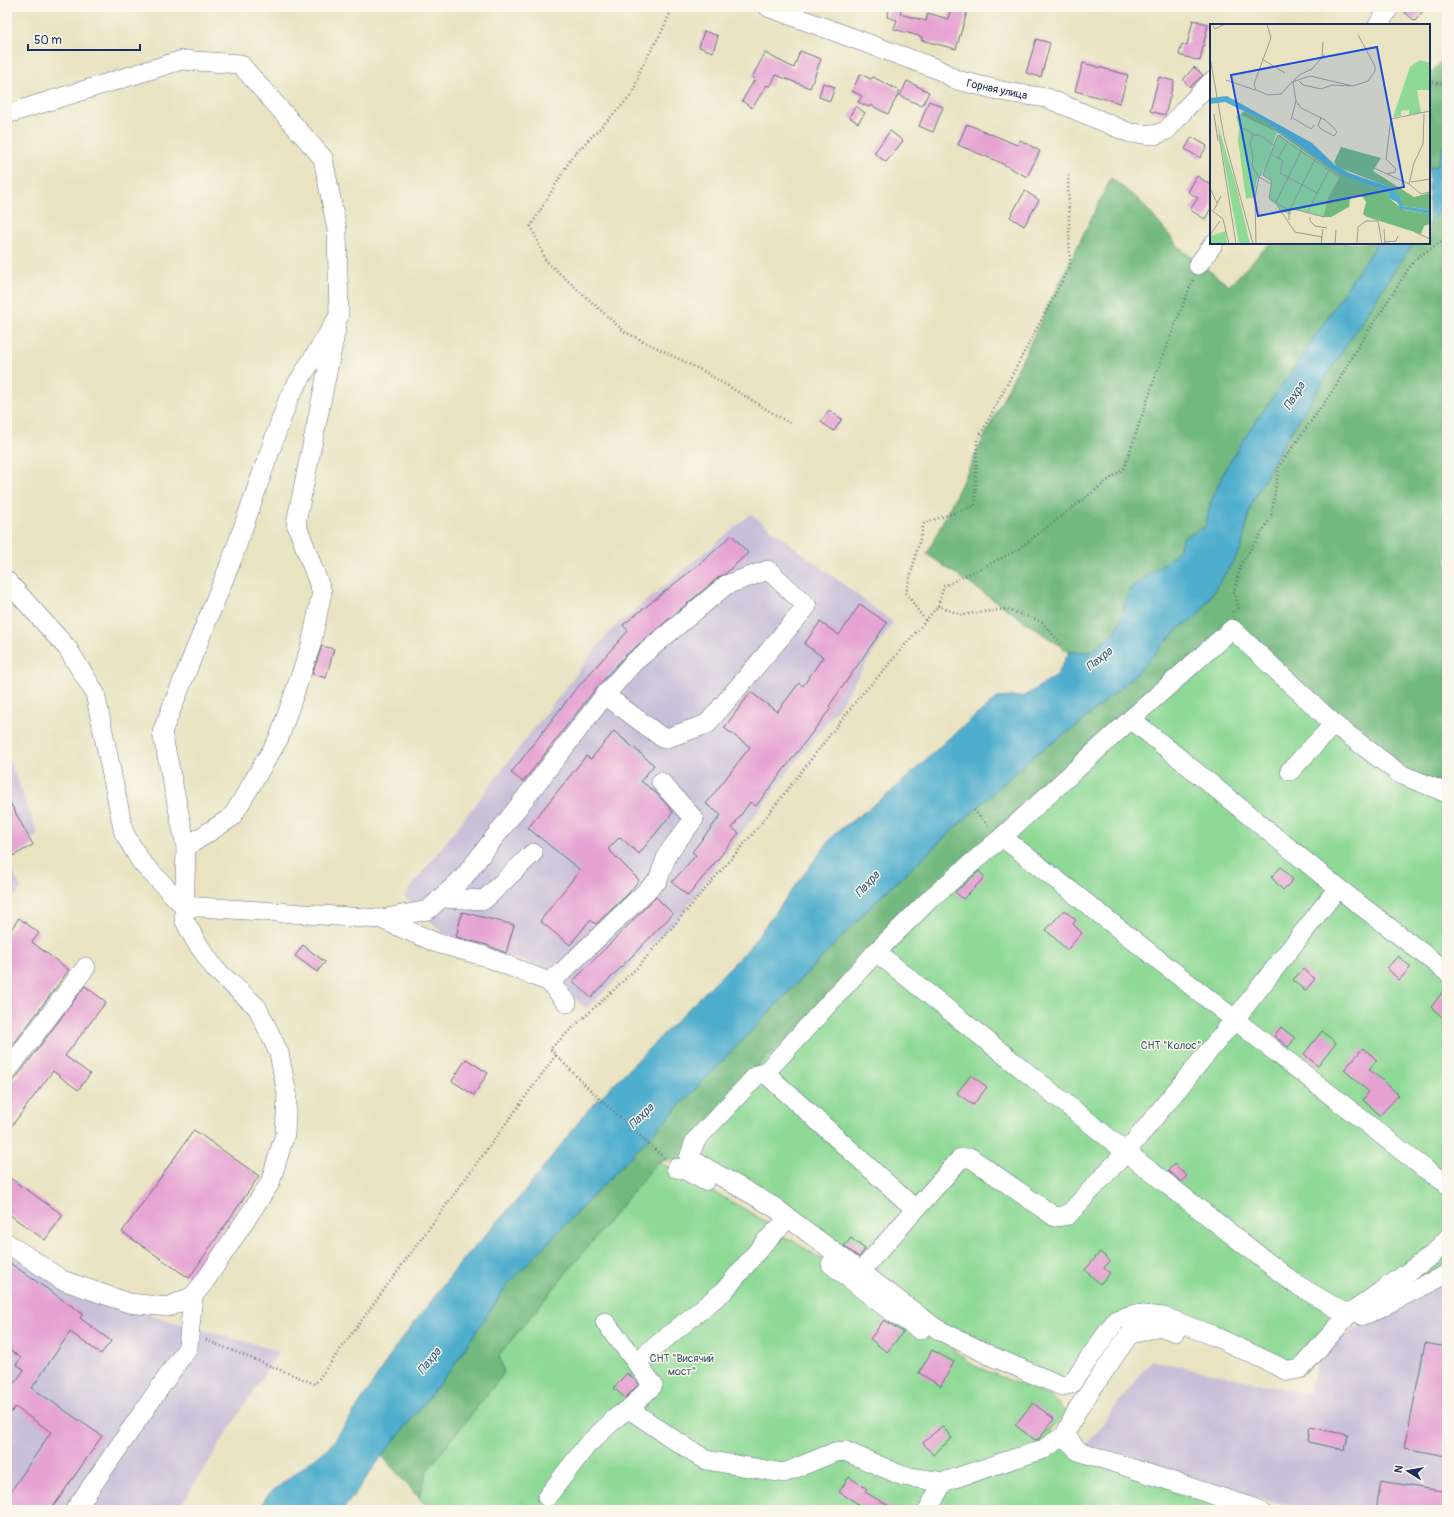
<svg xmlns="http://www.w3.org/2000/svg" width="1454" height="1517" viewBox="0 0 1454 1517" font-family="Pangolin,sans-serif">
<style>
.industrial{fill:#c8bfd8}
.green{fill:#8ed996;stroke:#54847a}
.forest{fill:#72b97f;stroke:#46746e}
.water{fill:#50aece;stroke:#366e96}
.building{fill:#e5a1d2}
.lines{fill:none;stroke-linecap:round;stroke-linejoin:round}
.minor-casing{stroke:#636e81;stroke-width:20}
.path{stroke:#636e81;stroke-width:2.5;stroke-dasharray:1 3;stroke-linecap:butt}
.minor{stroke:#fff;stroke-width:19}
.labels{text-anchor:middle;stroke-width:3;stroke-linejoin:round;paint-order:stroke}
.street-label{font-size:11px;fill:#1b2f5e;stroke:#fbf7ec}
.park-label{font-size:11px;fill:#385a6c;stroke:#fbf7ec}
.water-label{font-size:12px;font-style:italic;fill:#2e5b85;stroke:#fbf7ec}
.inset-road{fill:none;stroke:#979b9a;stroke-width:1}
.view{fill:#1d4ed8;fill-opacity:0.15;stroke:#1d4ed8;stroke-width:2}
.inset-edge{fill:none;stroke:#1b2f5e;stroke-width:2}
</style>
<rect width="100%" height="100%" fill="#fbf7ec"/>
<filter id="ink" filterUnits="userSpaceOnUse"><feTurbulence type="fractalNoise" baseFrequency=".025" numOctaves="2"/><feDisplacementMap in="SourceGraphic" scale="8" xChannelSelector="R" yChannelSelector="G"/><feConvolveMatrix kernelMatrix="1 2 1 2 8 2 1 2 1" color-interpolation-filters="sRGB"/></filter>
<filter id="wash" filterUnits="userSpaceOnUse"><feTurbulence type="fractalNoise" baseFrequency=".012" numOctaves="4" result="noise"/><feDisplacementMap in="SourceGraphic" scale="16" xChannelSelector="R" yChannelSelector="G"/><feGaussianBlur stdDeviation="0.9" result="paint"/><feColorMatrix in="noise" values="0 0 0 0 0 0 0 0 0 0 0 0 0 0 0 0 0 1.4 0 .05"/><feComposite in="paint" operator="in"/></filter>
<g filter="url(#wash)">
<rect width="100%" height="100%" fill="#e9e3c2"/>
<g class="industrial">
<path d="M751,514L893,622L839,706L713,870L682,915L586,1009L542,966L450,940L404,896L609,632Z"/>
<path d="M7,754L38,834L8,862L21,888L7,907Z"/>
<path d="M7,1253L87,1298L279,1351L178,1510H7Z"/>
<path d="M1447,1273V1510H1324L1268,1501L1087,1444L1151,1360L1308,1394L1320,1352L1430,1279Z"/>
</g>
<path class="green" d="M1233,618L1336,719L1447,786V1265L1355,1315L1307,1371L1166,1321L1115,1327L1069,1394L919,1323L974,1366L1051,1397L1067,1413L1049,1431L1059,1446L1066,1445L1242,1510H431L419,1498L427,1470L504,1373L499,1355L658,1161L674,1171L750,1212L770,1225L775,1238H783L793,1241L896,1307L771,1211L683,1160L734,1088L818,1008L871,949L994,831L1127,714Z"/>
<g class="forest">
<path d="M1447,56V136L1437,166L1429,168V74Z"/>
<path d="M1111,178L1140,201L1181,249L1229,286L1270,243H1377L1281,387L1248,432L1225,470L1211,502L1205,527L1184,537L1176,554L1130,589L1117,629L1091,652H1069L927,554Z"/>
<path d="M1447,201V786L1395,766L1336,719L1233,619L1127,714L994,831L871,949L818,1008L734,1088L683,1160L658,1161L499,1355L504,1373L427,1470L419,1498L382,1456L449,1372L508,1284L878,899L1032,757L1078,725L1136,674L1180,627L1197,617L1241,549L1251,505L1279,451L1394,271L1414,243H1429V223Z"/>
</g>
<g class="water">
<path d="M1447,136V201L1429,223V168L1437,166Z"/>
<path d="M1377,243H1414L1394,271L1279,451L1251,505L1241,549L1197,617L1180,627L1136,674L1078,725L1032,757L878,899L508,1284L449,1372L382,1456L343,1510H258L268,1495L331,1445L355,1411L395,1348L462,1261L526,1190L588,1110L748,949L835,833L890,793L948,739L997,698L1025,696L1057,675L1069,652H1091L1117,629L1130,589L1176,554L1184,537L1205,527L1211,502L1225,470L1248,432L1281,387Z"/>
</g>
<g id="blocks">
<g class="building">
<path d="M890,7H902L900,14L926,21L928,13L948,19L951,7L967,12L956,49L921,40L922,37L894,29L897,20L887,17Z"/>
<path d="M1401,7H1426L1415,21L1401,9Z"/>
<path d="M1193,20L1208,24L1200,61L1179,55L1182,44L1187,45Z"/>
<path d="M704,31L718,36L713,52L699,47Z"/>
<path d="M1036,39L1050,43L1041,77L1026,73Z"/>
<path d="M800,51L821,59L810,88L776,75L770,87L767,85L752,108L742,101L755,79L752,77L765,53L794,68Z"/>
<path d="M1083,63L1128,75L1120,103L1075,91Z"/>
<path d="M1194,67L1203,75L1190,87L1183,80Z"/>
<path d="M860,74L871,79L873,77L900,91L888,114L870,105L869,107L858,102L862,96L852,91Z"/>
<path d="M1159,77L1174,81L1165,115L1150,111Z"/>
<path d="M907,81L929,92L922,106L900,96Z"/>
<path d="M823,83L835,87L830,101L819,97Z"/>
<path d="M929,101L943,107L933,132L919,126Z"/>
<path d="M856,106L865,113L858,123L849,117Z"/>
<path d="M967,124L1017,145L1020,140L1040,151L1027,177L997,161L958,145Z"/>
<path d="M890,131L903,141L886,162L874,153Z"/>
<path d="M1192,137L1207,146L1200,158L1185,149Z"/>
<path d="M1197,176L1211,185V208L1205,219L1190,210L1198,198L1188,192Z"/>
<path d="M1025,191L1039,200L1024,226L1010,217Z"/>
<path d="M829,410L842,419L834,431L821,422Z"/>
<path d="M732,535L748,553L725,574L719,577L625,656L596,688L523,782L511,773L574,691L628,631L623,625L709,556Z"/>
<path d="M860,604L887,623L829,706L831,708L756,806L750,802L732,828L739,833L688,896L672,882L696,855L692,852L721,815L706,804L750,747L724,728L751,692L777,712L799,683L803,686L823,657L804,644L820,622L839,635Z"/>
<path d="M322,646L334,649L326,678L312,674Z"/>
<path d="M614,731L654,765L641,781L656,793L673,812L639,854L620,837L608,849L639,880L628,894L596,924L590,920L570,945L540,921L580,870L528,828L586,756L591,759Z"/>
<path d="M7,797L33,845L7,859Z"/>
<path d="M1281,867L1293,880L1283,890L1271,877Z"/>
<path d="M979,871L985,877L963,899L955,892Z"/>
<path d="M656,897L673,914L591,998L573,981Z"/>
<path d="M1064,910L1076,920L1073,924L1082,933L1067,950L1046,930Z"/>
<path d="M462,912L514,925L506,953L487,945L456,937Z"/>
<path d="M19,918L39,933L32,942L69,970L7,1053V935Z"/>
<path d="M303,945L325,962L317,972L295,956Z"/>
<path d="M1398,956L1411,967L1399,980L1387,968Z"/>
<path d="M1303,969L1315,979L1305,991L1293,980Z"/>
<path d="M85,986L106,1002L65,1056L90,1074L78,1090L53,1071L7,1132V1082L12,1081L16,1078Z"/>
<path d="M1447,986V1021L1431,1007Z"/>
<path d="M1281,1027L1295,1038L1288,1047L1274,1036Z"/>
<path d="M1322,1031L1336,1043L1318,1066L1304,1054Z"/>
<path d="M1363,1048L1377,1060L1369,1069L1399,1095L1380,1115L1363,1100L1369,1092L1344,1070Z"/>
<path d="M466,1059L488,1073L474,1095L452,1081Z"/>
<path d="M971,1075L987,1087L973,1105L957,1093Z"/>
<path d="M194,1130L259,1176L189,1278L122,1232Z"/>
<path d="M1174,1164L1187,1176L1182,1182L1168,1171Z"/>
<path d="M7,1176L63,1215L45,1240L7,1213Z"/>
<path d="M851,1238L865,1249L859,1257L844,1246Z"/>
<path d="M1100,1252L1110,1261L1104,1268L1110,1273L1100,1284L1085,1270Z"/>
<path d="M7,1261L83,1314L80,1318L111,1341L101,1354L70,1332L32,1388L102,1436L51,1510H7V1497L51,1432L15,1407L7,1418V1393L24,1370L16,1364L21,1358L7,1348Z"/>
<path d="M884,1320L903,1332L887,1352L870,1339Z"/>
<path d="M1425,1343L1447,1347V1448L1445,1456L1405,1448Z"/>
<path d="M932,1350L954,1362L941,1386L919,1373Z"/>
<path d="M627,1373L639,1384L625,1398L614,1388Z"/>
<path d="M1033,1403L1054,1419L1039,1439L1035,1440L1015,1425Z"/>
<path d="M942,1426L952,1438L933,1455L923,1443Z"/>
<path d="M1310,1427L1348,1435L1345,1450L1308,1442Z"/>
<path d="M849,1477L867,1489L865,1492L896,1510H868L839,1492Z"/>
<path d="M1381,1481L1447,1492V1510H1376Z"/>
</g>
</g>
</g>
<g filter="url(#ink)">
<use href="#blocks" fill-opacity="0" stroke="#636e81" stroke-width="1"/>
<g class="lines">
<defs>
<g id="minor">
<path d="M768,7L937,69L957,80L1006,92L1047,98L1130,133L1155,135L1167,130L1185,109L1211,82"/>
<path d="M1378,25L1390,7"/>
<path d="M7,114L182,60L240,64L323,158L337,230L339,316L289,397L232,559L162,732L186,847L184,919L195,940L215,969L257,1007L279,1053L287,1094L285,1134L270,1183L205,1281L193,1296L168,1307L129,1303L62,1280L7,1243"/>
<path d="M1198,265L1214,243"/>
<path d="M7,581L68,649L95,693L124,833L141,862L184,906L381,919L437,943L484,956L549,982L567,1003"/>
<path d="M1131,719L1338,888L1447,972"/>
<path d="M1290,771L1334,724"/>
<path d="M1447,793L1400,774L1334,724L1232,629L1131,719L1002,837L931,898L876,952L765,1073L757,1075L695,1141L689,1158L774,1207L937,1329L991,1356L1062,1386L1071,1384L1116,1320L1135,1314L1164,1317L1214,1336L1288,1371L1300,1369L1348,1315L1432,1255L1447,1239"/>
<path d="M1002,837L1425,1169L1447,1184"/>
<path d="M186,847L232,817L279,738L311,645L322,592L296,523L336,329"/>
<path d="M442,898L484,900L533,853"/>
<path d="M381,919L428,910L463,878L605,695L633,663L726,585L768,570L807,606L707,724L664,739L605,695"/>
<path d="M876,952L1126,1152L1294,1283L1348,1315"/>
<path d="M549,982L563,971L658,880L668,853L694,819L661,782"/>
<path d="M7,1071L86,967"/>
<path d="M765,1073L915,1209"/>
<path d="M676,1168L685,1170L705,1181"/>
<path d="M831,1264L885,1307L920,1330"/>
<path d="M861,1271L961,1158H971L1055,1217L1068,1215L1126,1152L1235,1019L1338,888"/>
<path d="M1363,1316L1447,1274"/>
<path d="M605,1322L636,1362"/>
<path d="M629,1409L673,1439L706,1460L784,1473L835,1452L845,1451L903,1476L943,1482L1044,1449L1065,1435L1077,1410L1129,1335L1160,1326L1175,1332"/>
<path d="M1065,1435L1078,1451L1260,1510"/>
<path d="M547,1497L587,1445L618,1416L629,1409L653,1385L636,1362L724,1291L765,1242L780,1227"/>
<path d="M75,1510L188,1347L193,1296"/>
<path d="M928,1510L943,1482"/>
</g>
</defs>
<use href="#minor" class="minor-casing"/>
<g class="path">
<path d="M673,7L661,33L640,70L633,94L572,157L531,226L546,261L625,332L703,371L791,424"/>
<path d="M1429,81L1447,85"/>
<path d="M938,606L962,615L1006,609L1042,622L1061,644"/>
<path d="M1232,612L1239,609L1234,592L1240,566L1271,518L1279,466L1334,389L1356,350L1415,259L1447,238"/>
<path d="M925,620L906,593L924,523L975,506L977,441L1070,266L1068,175"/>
<path d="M974,810L990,828"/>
<path d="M664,1158L587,1087L550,1049L637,968L756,830L861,695L877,678L938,606L944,586L1016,551L1124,468L1158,369L1193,279"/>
<path d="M206,1340L315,1384L556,1055"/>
</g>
<use href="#minor" class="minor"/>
</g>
</g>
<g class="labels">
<g class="street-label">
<text transform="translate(997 89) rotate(12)" y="4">Горная улица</text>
</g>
<g class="park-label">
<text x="1171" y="1049">СНТ "Колос"</text>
<text x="682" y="1362">СНТ "Висячий<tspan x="682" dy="13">мост"</tspan></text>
</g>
<g class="water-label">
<text transform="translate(1294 396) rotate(-58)" y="4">Пахра</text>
<text transform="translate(1099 659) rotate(-39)" y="4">Пахра</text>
<text transform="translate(867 884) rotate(-47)" y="4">Пахра</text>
<text transform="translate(641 1116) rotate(-45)" y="4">Пахра</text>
<text transform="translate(429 1361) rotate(-51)" y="4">Пахра</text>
</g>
</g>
<g transform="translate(1210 24)">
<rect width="220" height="220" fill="#e9e3c2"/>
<path d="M210,36L220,39V66H207L211,89L199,91V86L191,87V92L183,93L200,43ZM30,91L67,108L61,127L68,111H70L131,154L114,193L81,185V191L74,188L59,175L61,160L60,155L53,152L55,140L52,151L47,155L44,173L36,175L28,116L29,104L26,92ZM7,98L26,161L40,220H29ZM16,207L17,220H0V212Z" fill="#8ed996"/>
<path d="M34,87L53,96L129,149L178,168L180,175L194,186L220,190V200L214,202L211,210L157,193L153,190L156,178L153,173L147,172L140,174L139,183L121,193H114L119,172L130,153L67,108L30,91ZM131,123L171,134L163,147L204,173L220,169V186L193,182L177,162L127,143L124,138Z" fill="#72b97f"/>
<path d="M17,72L102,119L125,141L139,149L177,162L189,171L193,182L219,186L220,190L191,185L187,178L180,175L178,168L130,150L53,96L15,78L0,80V74Z" fill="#50aece"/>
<path class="inset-road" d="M2,0L5,5L15,0M57,0L61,14L44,60L46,66L58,71L71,70L82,58L100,52L143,62L158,57L165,47V42L148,11M0,33L14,113L43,220M112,33L113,18M52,35L75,49M16,56L45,66M89,57L93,61L111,65L122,61L141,62M86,77L91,84L115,96L124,104L127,108L124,112L111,105L108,101L111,94M4,90L8,117M83,94L101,105L104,101M81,96L86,77L83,58L89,51L102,45L115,30M33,104L46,112L48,110L63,121M43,110L40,119L43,132L42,142L49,153L61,160M9,111L26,220M61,130L73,137L70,149L107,169M68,134L78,117M164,144L199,160L211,170L220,168M177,150L185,148L186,145L176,135L181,95L220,87M201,158L220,155M199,160L204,139L213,120L214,90M0,164L7,179M66,178L92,125M67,181L85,208L112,213M0,185L13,195L19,220M4,186L11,172M79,187L59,174L62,157L53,151L68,111L130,154L119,173L114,193L80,184M97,189L119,146M100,193V197L105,202L117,204M79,196V187L105,135M174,205L175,220M205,208L220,215M0,211L10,197M175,218L186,217L188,212M46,220L45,173L49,153M111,220L113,205M125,220L126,206M147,220L148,203L156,197H168L172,220"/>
<path class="view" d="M167,23L194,163L48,192L21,51Z"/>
<rect width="220" height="220" class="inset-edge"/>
</g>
<rect width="1454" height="1517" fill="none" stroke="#fbf7ec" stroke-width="24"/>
<g transform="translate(1408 1471) rotate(281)" stroke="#fbf7ec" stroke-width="3" paint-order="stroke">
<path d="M0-3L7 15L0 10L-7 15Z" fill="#1b2f5e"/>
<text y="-6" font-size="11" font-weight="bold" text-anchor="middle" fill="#1b2f5e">N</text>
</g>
<path d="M28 44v6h112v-6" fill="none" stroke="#1b2f5e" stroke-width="2"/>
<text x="34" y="44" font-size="12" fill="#1b2f5e" stroke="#fbf7ec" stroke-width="3" paint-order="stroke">50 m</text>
</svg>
